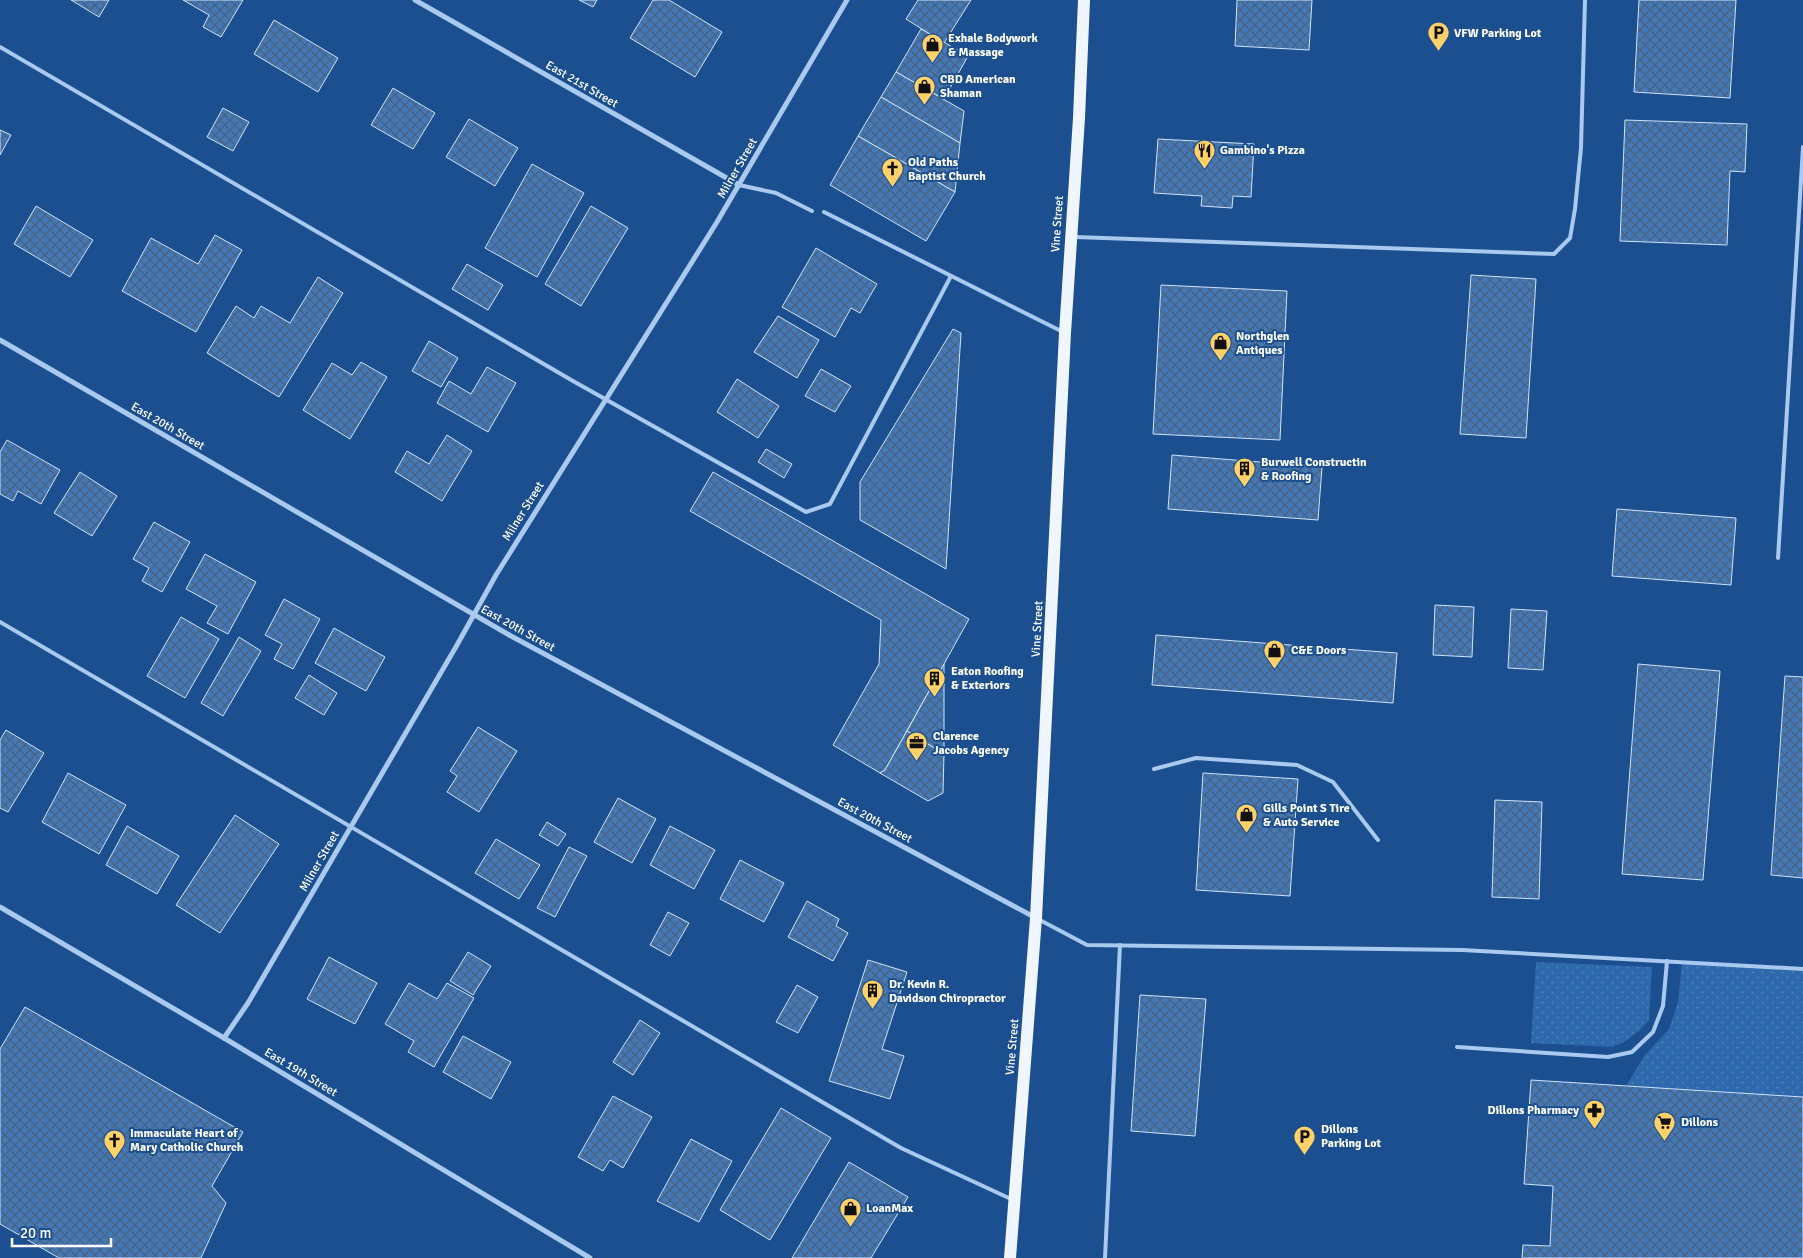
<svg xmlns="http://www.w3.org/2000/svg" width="1803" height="1258" viewBox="0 0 1803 1258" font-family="Signika,sans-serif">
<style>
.grass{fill:url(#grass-dots)}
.building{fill:url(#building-cross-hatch);stroke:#cfe3fa}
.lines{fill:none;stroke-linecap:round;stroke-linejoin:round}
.lane{stroke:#a9c9ee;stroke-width:4}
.street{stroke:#a9c9ee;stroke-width:5}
.primary{stroke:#f0f6ff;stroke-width:12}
.labels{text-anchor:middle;stroke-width:4;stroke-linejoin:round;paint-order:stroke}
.poi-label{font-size:12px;font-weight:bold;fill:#fff;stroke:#1b4f8f;text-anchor:start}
.street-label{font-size:12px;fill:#fff;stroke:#1b4f8f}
</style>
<defs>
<pattern id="grass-dots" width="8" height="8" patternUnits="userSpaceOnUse" patternTransform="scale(1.25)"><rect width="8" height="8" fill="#2e69ad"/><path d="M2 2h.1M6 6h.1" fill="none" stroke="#4d80b9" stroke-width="1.8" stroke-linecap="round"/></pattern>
<pattern id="building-cross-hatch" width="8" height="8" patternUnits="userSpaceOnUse" patternTransform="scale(1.25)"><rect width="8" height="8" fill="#4478b7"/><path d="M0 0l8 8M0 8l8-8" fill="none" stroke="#486282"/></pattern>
</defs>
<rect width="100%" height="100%" fill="#1b4f8f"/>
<g class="grass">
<path d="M1536,962L1652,967L1649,1020L1639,1031L1624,1042L1612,1047L1531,1043Z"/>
<path d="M1682,962L1803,969V1097L1626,1086L1645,1055L1669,1029L1678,1002Z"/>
</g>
<g class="building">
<path d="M71,0H109L99,17Z"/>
<path d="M183,0H243L221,37L203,27L209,15Z"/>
<path d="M579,0H597L593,7Z"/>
<path d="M653,0H669L722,32L695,77L630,38Z"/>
<path d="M918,0H971L944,43L906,19Z"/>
<path d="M1237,0H1312L1309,50L1235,46Z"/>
<path d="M1639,0H1736L1730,98L1634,92Z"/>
<path d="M274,20L338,58L318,92L254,54Z"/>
<path d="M921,29L968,56L944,99L896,72Z"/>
<path d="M896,72L964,111L960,143L881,97Z"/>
<path d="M393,88L435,113L413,149L371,125Z"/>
<path d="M881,97L960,143L955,192L858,136Z"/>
<path d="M223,108L249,122L233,151L207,137Z"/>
<path d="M469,119L518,148L495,186L446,157Z"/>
<path d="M1625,120L1747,124L1745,172L1730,171L1727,245L1620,241Z"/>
<path d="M0,130L11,135L0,155Z"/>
<path d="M858,136L955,192L926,241L830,185Z"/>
<path d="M1158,139L1254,144L1251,197L1233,196L1232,208L1201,206L1202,196L1154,193Z"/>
<path d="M532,164L584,193L537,277L485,248Z"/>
<path d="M36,206L93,240L70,277L14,244Z"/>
<path d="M591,206L628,228L581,306L545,284Z"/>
<path d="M215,235L242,250L196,332L122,291L151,238L198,264Z"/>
<path d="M816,248L877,284L860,313L851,308L835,337L782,307Z"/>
<path d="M467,264L503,285L488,310L452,289Z"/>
<path d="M1471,275L1536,279L1526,438L1460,434Z"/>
<path d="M318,277L343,293L279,397L207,353L236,306L254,318L261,306L290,323Z"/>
<path d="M1161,285L1287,291L1280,440L1153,434Z"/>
<path d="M778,316L819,340L797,378L754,352Z"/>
<path d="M953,329L961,333L946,569L860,520V482Z"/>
<path d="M429,341L458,358L441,387L412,371Z"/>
<path d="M361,362L387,377L350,439L303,410L332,363L352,375Z"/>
<path d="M487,367L516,383L488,432L437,403L449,381L471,394Z"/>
<path d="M821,369L851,386L835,412L805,396Z"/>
<path d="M737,379L779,406L758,438L717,412Z"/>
<path d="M447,435L472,451L442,501L395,472L407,451L429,464Z"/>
<path d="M7,440L60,470L41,504L18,491L13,501L0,494V452Z"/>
<path d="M766,449L792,464L784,478L758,462Z"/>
<path d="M1172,455L1322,467L1318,520L1168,509Z"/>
<path d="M80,472L117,496L92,536L54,513Z"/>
<path d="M713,472L969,619L885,770L880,773L833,745L879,664L881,620L690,511Z"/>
<path d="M1617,509L1736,518L1731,585L1612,576Z"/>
<path d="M154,522L190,542L162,592L142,581L149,568L133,559Z"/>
<path d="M205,554L256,582L228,634L207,623L217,606L186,589Z"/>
<path d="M284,599L320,619L293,669L274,659L282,644L265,635Z"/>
<path d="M1435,605L1474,607L1472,657L1433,655Z"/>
<path d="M1511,609L1547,611L1543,670L1508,668Z"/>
<path d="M181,617L219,639L185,698L147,676Z"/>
<path d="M334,628L385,657L366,691L315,663Z"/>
<path d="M1156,635L1397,653L1393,703L1152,685Z"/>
<path d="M239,637L261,651L223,716L201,703Z"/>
<path d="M944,664V754L907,731Z"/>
<path d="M1638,664L1720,671L1703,880L1622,874Z"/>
<path d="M309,675L337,693L324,715L295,698Z"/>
<path d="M1785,676L1803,677V878L1771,875Z"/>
<path d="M478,727L517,751L479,812L447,792L457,776L450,771Z"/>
<path d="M6,730L44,753L8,812L0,808V740Z"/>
<path d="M907,731L944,754L943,793L928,801L880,773L885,770Z"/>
<path d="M68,773L126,805L99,854L42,822Z"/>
<path d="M1203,773L1298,779L1290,896L1196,890Z"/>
<path d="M618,798L656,819L632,863L594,842Z"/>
<path d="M1495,800L1542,802L1539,899L1492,897Z"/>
<path d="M235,815L279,844L220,933L176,905Z"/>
<path d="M547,822L566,834L558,846L539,835Z"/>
<path d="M127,826L179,856L157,894L106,865Z"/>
<path d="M670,826L715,850L694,889L650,865Z"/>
<path d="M496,839L540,865L519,899L475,873Z"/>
<path d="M569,847L587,856L555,917L537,908Z"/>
<path d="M740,860L784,883L764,922L720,899Z"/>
<path d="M807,901L839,919L836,926L848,933L833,961L788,937Z"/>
<path d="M668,912L689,923L670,956L650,945Z"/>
<path d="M468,952L491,966L473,995L450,981Z"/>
<path d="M329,957L377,983L355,1024L307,999Z"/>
<path d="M868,960L907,972L882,1049L904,1056L890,1099L829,1081Z"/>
<path d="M409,983L437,999L447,983L474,998L434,1067L408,1052L414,1041L385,1024Z"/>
<path d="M797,985L818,997L798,1033L776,1022Z"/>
<path d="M1140,995L1206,999L1195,1136L1131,1131Z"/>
<path d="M25,1007L243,1132L212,1186L226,1203L201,1258H59L0,1224V1049Z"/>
<path d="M640,1020L660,1033L633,1075L613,1062Z"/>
<path d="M463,1036L511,1062L491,1099L443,1072Z"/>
<path d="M1531,1080L1803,1097V1258H1522L1523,1245L1550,1246L1553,1186L1524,1184Z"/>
<path d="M613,1096L652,1117L623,1168L610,1160L603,1171L578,1157Z"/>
<path d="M781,1108L831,1138L770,1240L720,1210Z"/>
<path d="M691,1139L732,1161L699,1222L657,1201Z"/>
<path d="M849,1162L908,1197L871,1258H792Z"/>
</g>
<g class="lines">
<g class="lane">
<path d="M0,47L573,381L806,512L830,504L951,276"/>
<path d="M739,185L776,193L812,211"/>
<path d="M824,212L1063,332"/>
<path d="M1075,237L1554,254L1570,238L1575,209L1581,148L1585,0"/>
<path d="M1778,558L1803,147"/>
<path d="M0,622L901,1148L1011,1199"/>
<path d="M1154,769L1196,758L1297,765L1333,782L1378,840"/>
<path d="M1038,919L1087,945L1462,950L1803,969"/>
<path d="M1457,1047L1608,1057L1632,1052L1653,1032L1663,1006L1667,961"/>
<path d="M1105,1258L1120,945"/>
</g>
<g class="street">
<path d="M415,0L739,185"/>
<path d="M0,340L511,636L1036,918"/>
<path d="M0,907L224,1038L590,1258"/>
<path d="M224,1038L248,1003L457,645L496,575L717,222L847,0"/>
</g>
<path class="primary" d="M1010,1258L1036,918L1065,333L1079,118L1084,0"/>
</g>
<defs>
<symbol id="parking-pin" viewBox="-11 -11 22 30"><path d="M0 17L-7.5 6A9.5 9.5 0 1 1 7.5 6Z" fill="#ffd166" stroke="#1b4f8f"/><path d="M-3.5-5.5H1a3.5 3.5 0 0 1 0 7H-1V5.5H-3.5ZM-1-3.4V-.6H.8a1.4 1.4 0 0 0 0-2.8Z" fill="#111"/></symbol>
<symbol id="shop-pin" viewBox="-11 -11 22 30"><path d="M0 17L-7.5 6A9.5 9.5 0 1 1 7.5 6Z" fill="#ffd166" stroke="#1b4f8f"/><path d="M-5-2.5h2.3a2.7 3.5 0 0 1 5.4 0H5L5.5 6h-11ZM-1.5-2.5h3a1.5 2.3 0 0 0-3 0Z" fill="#111"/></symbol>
<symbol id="restaurant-pin" viewBox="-11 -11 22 30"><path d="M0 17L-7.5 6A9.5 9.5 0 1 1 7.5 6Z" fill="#ffd166" stroke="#1b4f8f"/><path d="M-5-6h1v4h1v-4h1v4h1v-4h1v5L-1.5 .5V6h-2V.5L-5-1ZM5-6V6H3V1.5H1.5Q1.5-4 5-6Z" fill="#111"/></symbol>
<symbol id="church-pin" viewBox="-11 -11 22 30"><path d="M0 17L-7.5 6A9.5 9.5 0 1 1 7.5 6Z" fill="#ffd166" stroke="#1b4f8f"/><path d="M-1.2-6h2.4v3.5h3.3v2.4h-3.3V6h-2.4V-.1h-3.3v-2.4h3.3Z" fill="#111"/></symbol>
<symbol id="building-pin" viewBox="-11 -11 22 30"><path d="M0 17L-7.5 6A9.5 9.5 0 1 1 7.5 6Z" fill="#ffd166" stroke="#1b4f8f"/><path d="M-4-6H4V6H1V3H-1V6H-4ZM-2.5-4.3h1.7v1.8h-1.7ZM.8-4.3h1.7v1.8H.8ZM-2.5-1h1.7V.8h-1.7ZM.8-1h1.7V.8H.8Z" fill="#111"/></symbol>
<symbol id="office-pin" viewBox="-11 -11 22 30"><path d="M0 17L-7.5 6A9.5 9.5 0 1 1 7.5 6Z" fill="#ffd166" stroke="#1b4f8f"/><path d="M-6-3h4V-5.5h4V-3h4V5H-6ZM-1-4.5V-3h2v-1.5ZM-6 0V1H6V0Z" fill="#111"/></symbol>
<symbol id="pharmacy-pin" viewBox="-11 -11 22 30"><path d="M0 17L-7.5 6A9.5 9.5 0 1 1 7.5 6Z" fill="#ffd166" stroke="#1b4f8f"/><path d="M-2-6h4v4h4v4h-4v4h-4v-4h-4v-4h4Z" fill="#111"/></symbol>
<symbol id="supermarket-pin" viewBox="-11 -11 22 30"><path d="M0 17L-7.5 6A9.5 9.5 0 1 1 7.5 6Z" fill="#ffd166" stroke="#1b4f8f"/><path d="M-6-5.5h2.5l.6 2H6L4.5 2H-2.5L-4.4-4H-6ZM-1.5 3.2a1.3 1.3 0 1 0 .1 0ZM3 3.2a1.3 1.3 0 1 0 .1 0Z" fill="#111"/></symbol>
</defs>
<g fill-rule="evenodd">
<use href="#parking-pin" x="1426" y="20" width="25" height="34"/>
<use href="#shop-pin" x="920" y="32" width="25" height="34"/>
<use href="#shop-pin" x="912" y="74" width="25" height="34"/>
<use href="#restaurant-pin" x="1192" y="138" width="25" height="34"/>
<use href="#church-pin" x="880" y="156" width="25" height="34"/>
<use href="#shop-pin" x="1208" y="330" width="25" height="34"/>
<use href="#building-pin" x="1232" y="456" width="25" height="34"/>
<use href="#shop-pin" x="1262" y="638" width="25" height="34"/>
<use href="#building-pin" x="922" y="666" width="25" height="34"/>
<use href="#office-pin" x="904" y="730" width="25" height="34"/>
<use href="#shop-pin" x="1234" y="802" width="25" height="34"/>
<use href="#building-pin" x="860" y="978" width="25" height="34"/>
<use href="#pharmacy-pin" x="1582" y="1098" width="25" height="34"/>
<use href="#supermarket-pin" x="1652" y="1110" width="25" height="34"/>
<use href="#parking-pin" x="1292" y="1124" width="25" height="34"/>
<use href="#church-pin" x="102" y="1128" width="25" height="34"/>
<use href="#shop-pin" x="838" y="1196" width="25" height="34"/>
</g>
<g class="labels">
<g class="poi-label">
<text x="1454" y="37">VFW Parking Lot</text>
<text x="948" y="42">Exhale Bodywork<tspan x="948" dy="14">&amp; Massage</tspan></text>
<text x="940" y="83">CBD American<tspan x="940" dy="14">Shaman</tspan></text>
<text x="1220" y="154">Gambino's Pizza</text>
<text x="908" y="166">Old Paths<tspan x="908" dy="14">Baptist Church</tspan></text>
<text x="1236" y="340">Northglen<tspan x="1236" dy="14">Antiques</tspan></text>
<text x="1261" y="466">Burwell Constructin<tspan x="1261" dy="14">&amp; Roofing</tspan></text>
<text x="1291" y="654">C&amp;E Doors</text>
<text x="951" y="675">Eaton Roofing<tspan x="951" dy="14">&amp; Exteriors</tspan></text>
<text x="933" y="740">Clarence<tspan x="933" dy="14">Jacobs Agency</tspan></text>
<text x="1263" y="812">Gills Point S Tire<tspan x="1263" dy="14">&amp; Auto Service</tspan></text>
<text x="889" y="988">Dr. Kevin R.<tspan x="889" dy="14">Davidson Chiropractor</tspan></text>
<text x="1579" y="1114" text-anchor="end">Dillons Pharmacy</text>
<text x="1681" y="1126">Dillons</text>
<text x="1321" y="1133">Dillons<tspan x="1321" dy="14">Parking Lot</tspan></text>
<text x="130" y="1137">Immaculate Heart of<tspan x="130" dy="14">Mary Catholic Church</tspan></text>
<text x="866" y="1212">LoanMax</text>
</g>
<g class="street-label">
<text transform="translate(582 84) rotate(30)" y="4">East 21st Street</text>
<text transform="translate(737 168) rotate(-60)" y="4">Milner Street</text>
<text transform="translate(1057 224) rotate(-86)" y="4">Vine Street</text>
<text transform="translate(168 426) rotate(30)" y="4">East 20th Street</text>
<text transform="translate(523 511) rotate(-58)" y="4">Milner Street</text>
<text transform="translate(518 628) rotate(29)" y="4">East 20th Street</text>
<text transform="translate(1037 629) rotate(-87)" y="4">Vine Street</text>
<text transform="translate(875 820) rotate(28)" y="4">East 20th Street</text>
<text transform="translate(319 861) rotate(-60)" y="4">Milner Street</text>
<text transform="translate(1012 1047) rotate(-85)" y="4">Vine Street</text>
<text transform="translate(301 1072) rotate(31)" y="4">East 19th Street</text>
</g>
</g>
<path d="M12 1238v8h99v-8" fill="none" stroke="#ffffff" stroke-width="2.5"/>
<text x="20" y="1238" font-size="15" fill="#ffffff" stroke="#1b4f8f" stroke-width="4" paint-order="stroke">20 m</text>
</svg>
